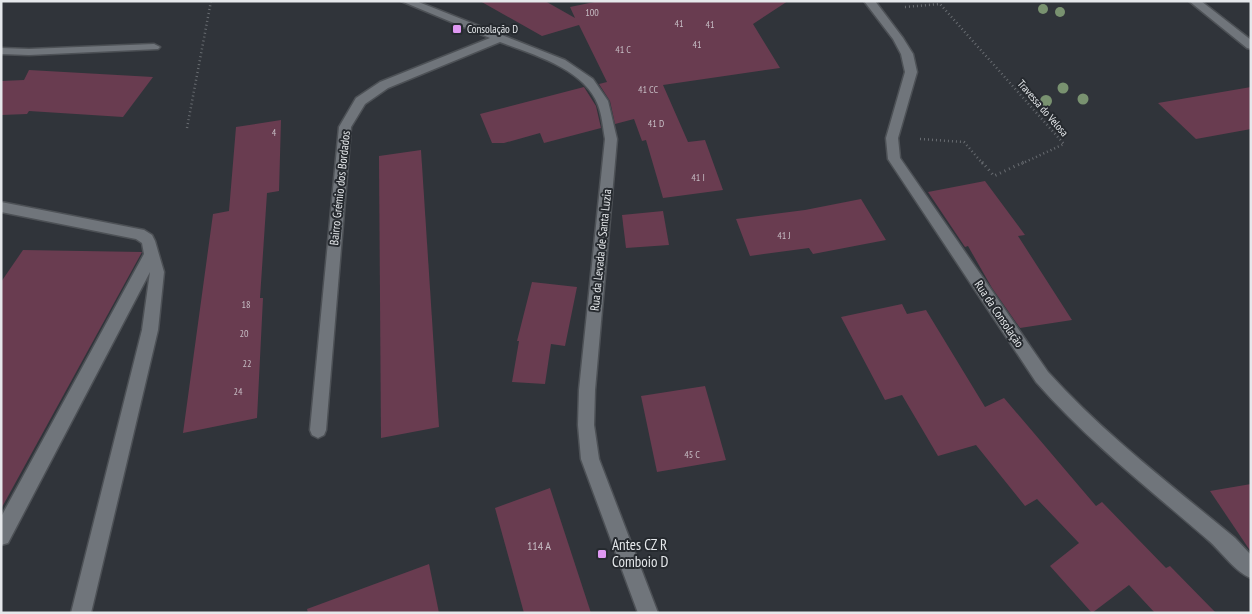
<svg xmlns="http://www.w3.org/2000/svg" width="1252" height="614" viewBox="0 0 1252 614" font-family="'PT Sans Narrow',sans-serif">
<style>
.building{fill:#693c50}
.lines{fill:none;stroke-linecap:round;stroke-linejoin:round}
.lane-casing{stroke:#4d5156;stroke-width:3}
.street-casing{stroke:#4d5156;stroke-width:3}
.path-far1{stroke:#686c71;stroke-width:2.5;stroke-dasharray:1 3;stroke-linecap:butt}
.path{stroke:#686c71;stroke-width:3;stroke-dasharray:1 4;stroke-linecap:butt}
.lane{fill:#70757b;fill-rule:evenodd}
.street{fill:#70757b;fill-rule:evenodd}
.tree{fill:#799270}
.poi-dot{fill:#df98f2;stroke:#262a2f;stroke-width:2}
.labels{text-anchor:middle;stroke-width:4;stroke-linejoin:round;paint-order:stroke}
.number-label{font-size:10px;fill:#c6bdc4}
.far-poi-label{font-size:11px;fill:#e5e8eb;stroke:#262a2f;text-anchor:start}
.far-street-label{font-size:11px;fill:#e5e8eb;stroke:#262a2f}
.street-label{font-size:12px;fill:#e5e8eb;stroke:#262a2f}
.near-number-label{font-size:12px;fill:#c6bdc4}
.near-poi-label{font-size:15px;fill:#e5e8eb;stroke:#262a2f;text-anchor:start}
</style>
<rect width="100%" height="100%" fill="#30343a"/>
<g class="building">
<path d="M480,1H545L575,18L570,7L599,1H788L753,24L780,68L663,85L688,142L705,140L723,190L663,198L646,140L642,141L634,119L615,124L610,101L599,84L607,82L579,25L542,36Z"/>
<path d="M29,70L153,77L123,117L29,111L27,114L1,115V81L24,80Z"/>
<path d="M584,87L596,106L601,128L544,143L540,133L504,143H492L480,114Z"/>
<path d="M1251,87V129L1196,139L1158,103Z"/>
<path d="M281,120L279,191L267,193L260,298H263L257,418L183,433L213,214L229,211L236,127Z"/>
<path d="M421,150L439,427L381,438L379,156Z"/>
<path d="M985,181L1025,235L1018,236L1072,320L1020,328L992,288L968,246L965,247L928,192Z"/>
<path d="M861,199L886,240L813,254L809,248L750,256L736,219L805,210Z"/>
<path d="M663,211L669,245L626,248L622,215Z"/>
<path d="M23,250L142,252L1,509V282Z"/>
<path d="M532,282L577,287L565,346L551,344L545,384L512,382L519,341H517Z"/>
<path d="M902,304L907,314L926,310L985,407L1004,398L1096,506L1102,502L1166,568L1170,566L1216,613H1155L1129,585L1092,613L1050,566L1079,543L1037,499L1025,506L976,445L938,456L902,395L885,400L841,317Z"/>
<path d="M705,386L726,460L657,472L641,396Z"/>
<path d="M1251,484V552L1210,491Z"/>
<path d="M550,488L591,613H524L495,508Z"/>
<path d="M429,564L439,613H308L307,609Z"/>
</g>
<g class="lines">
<defs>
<path id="lane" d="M1,202L144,230L152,235L155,241L164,272L158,330L91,613H71L142,330L150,272L8,543L1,545V517L144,254L142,243L136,239L1,212Z"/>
<g id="street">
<path d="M401,1H416L565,60L593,79L608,101L617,139L595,390L594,425L599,459L658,613H638L581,459L578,425L579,390L605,139C603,128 602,115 598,105C585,69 532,54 500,42L388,88L365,104L351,127L326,430L324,435L318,438L312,435L310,430L339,127L356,98L380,82L490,38Z"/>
<path d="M864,1H875L903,38L913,54L917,72L898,138L900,158L1048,372C1104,434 1171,485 1235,538L1251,555V578C1235,572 1222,552 1208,540C1149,489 1088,441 1036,382L888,159L886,138L905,72L901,54L893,39Z"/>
<path d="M1189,1H1201L1251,40V49L1247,48Z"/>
<path d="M154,44L160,47L158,49L29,55L1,54V48L29,49Z"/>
</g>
</defs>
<use href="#lane" class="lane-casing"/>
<use href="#street" class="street-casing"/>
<g class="path-far1">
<path d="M905,7L940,4L1064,144L1021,164"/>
<path d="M187,128L211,1"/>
<path d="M920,139L964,142L983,164"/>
</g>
<path class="path" d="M982,162L994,176L1024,162"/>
<use href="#lane" class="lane"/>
<use href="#street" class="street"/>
</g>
<g class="tree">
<circle cx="1043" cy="9" r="5"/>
<circle cx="1060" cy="12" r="5"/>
<circle cx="1063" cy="88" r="5.5"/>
<circle cx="1083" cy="99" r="5.5"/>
<circle cx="1046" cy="101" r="6"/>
</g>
<g class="poi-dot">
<rect x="452" y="24" width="10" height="10" rx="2.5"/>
<rect x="597" y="549" width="10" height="10" rx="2.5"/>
</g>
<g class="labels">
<g class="number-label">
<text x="592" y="16">100</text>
<text x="679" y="27">41</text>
<text x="710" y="28">41</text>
<text x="697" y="48">41</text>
<text x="623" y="53">41 C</text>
<text x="648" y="93">41 CC</text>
<text x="656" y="127">41 D</text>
<text x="274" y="136">4</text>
<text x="698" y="181">41 I</text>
<text x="784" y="239">41 J</text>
<text x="246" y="308">18</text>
<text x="244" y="337">20</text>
<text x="247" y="367">22</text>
<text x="238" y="395">24</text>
<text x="692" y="458">45 C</text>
</g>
<g class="far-poi-label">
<text x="467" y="33">Consolação D</text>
</g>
<g class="far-street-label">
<text transform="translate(1043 108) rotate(49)" y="4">Travessa do Velosa</text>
</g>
<g class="street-label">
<text transform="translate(340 188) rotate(-84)" y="4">Bairro Grémio dos Bordados</text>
<text transform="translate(601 250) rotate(-84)" y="4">Rua da Levada de Santa Luzia</text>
<text transform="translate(999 314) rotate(56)" y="4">Rua da Consolação</text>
</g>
<g class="near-number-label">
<text x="539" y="550">114 A</text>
</g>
<g class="near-poi-label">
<text x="612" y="550">Antes CZ R<tspan x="612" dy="17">Comboio D</tspan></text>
</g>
</g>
<rect width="1252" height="614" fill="none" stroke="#e5e8eb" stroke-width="5"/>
</svg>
